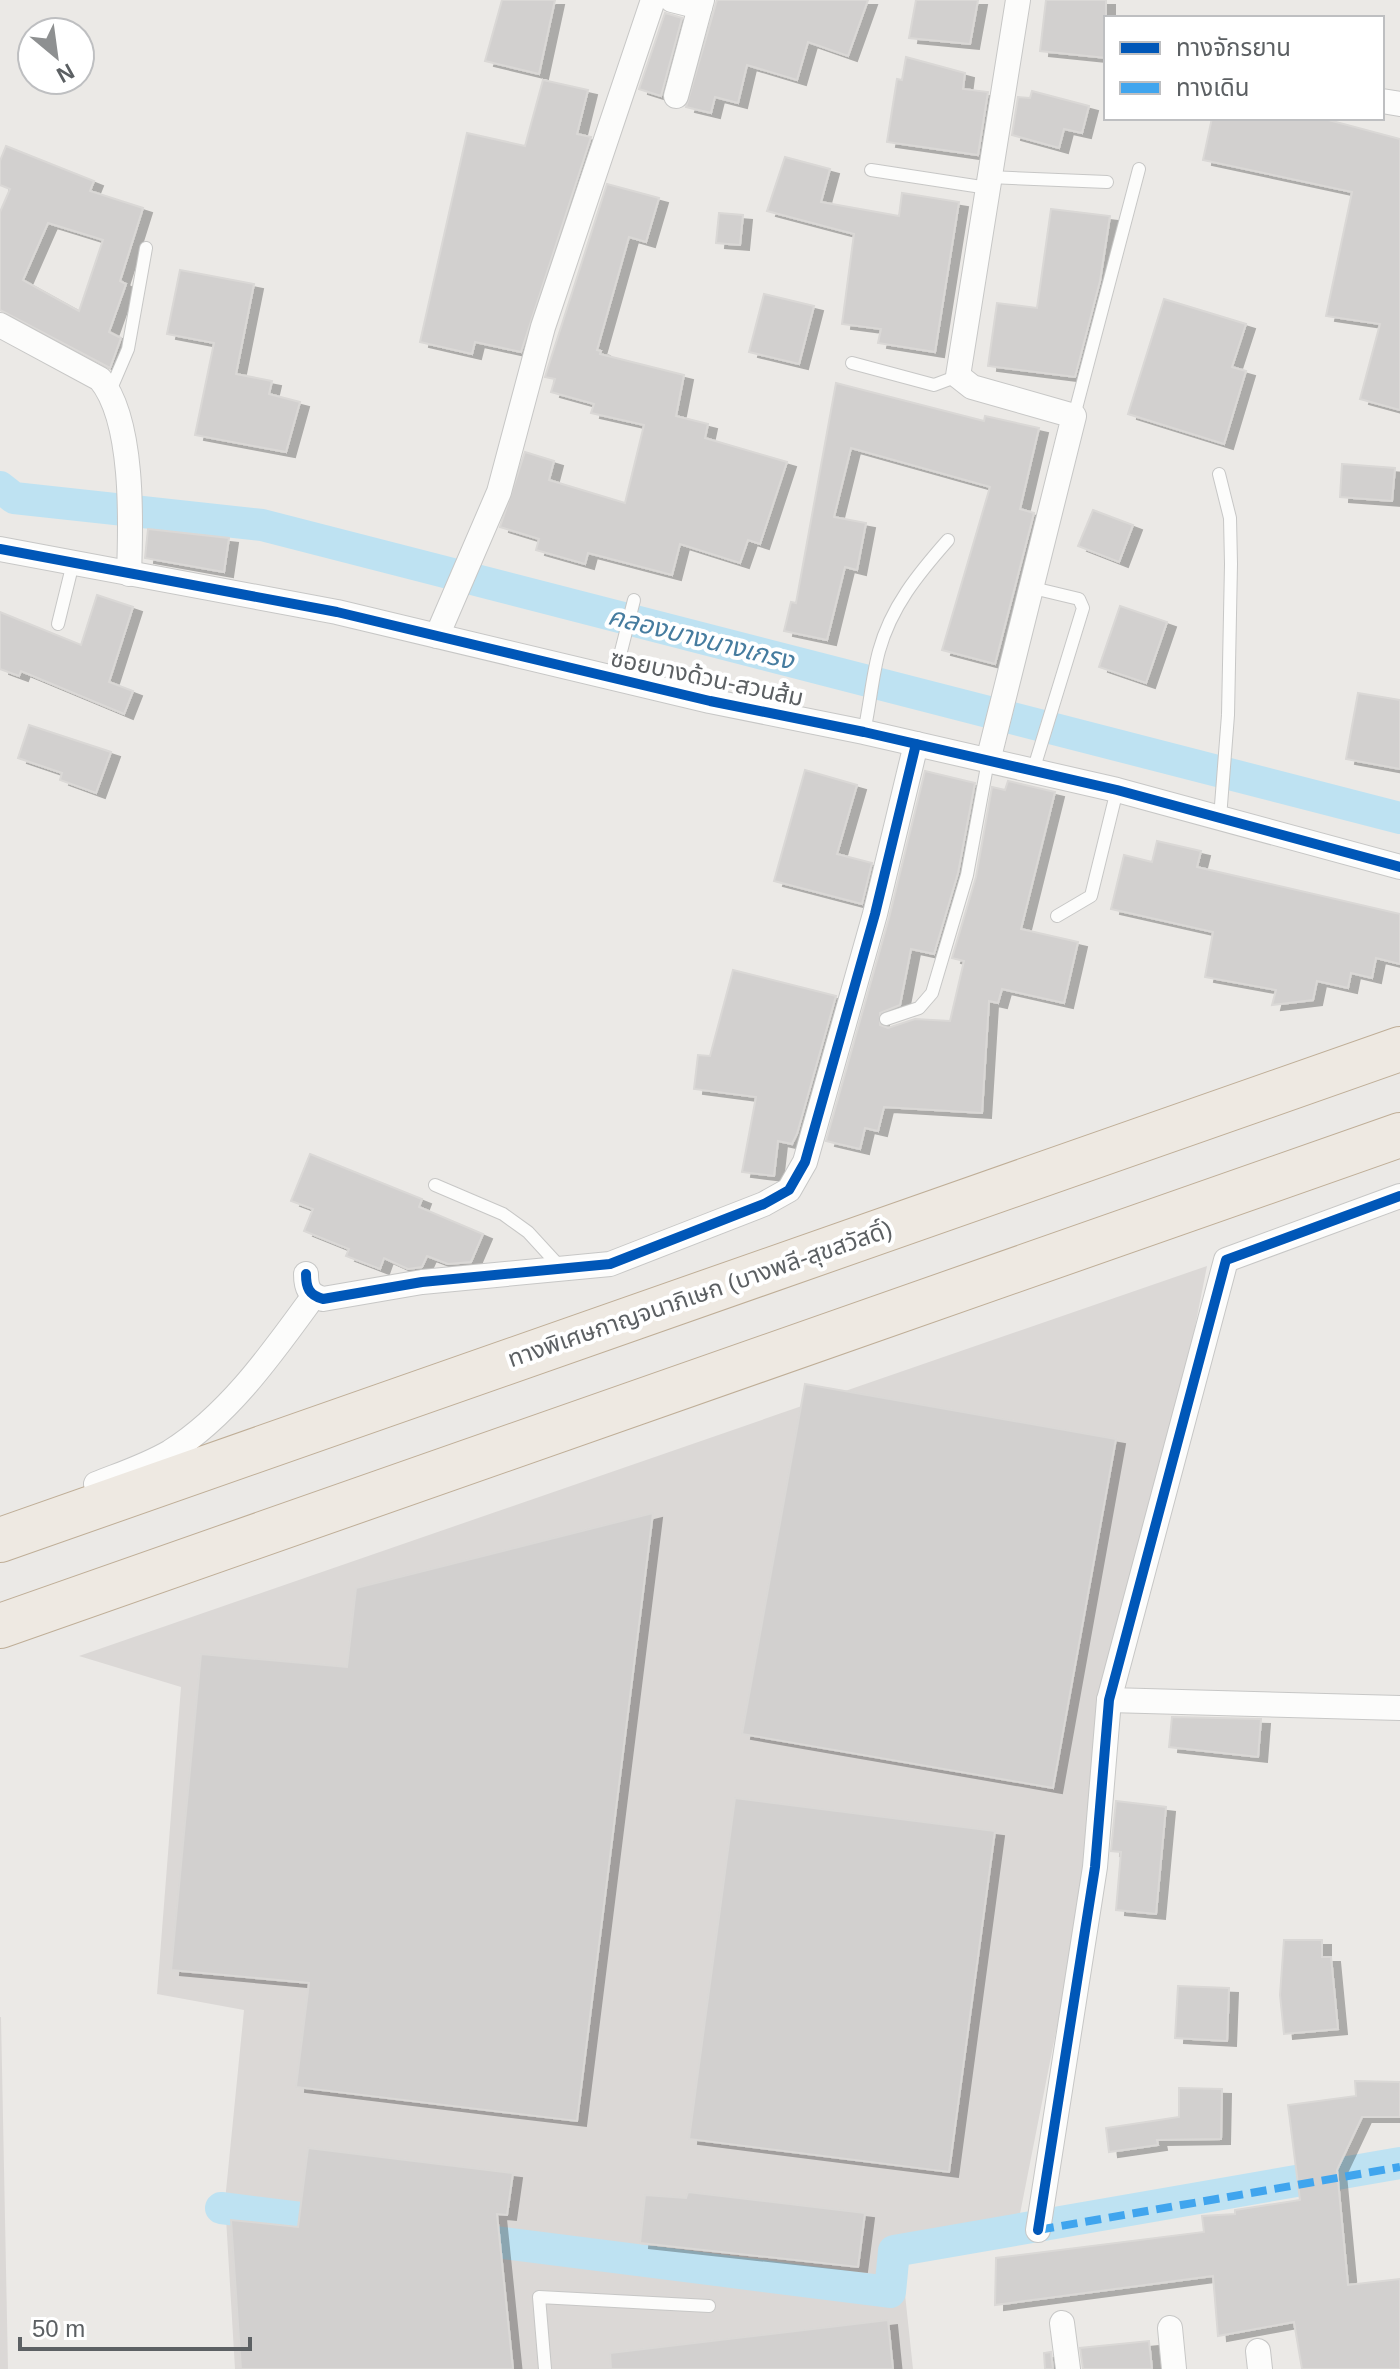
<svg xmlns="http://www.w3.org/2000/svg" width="1400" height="2369" viewBox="0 0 1400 2369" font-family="Arial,'Noto Sans Thai',sans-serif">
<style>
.industrial{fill:#dbd8d6}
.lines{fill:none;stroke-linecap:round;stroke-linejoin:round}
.canal{stroke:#bee2f2;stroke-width:32}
.building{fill:#d2d0cf;stroke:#dad8d6;stroke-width:2;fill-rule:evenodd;filter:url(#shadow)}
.service-casing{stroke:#c7c7c6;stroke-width:14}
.minor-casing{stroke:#c7c7c6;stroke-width:26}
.motorway-casing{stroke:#bfae97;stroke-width:46}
.service{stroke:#fcfcfb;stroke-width:12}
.minor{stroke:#fcfcfb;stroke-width:24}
.motorway{stroke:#eee9e2;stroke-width:44}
.quiet{stroke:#40a5ee;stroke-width:8;stroke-dasharray:16 8;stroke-linecap:butt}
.cycleway-casing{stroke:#fff;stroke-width:15}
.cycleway{stroke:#0057b8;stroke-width:10}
.labels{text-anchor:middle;stroke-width:8;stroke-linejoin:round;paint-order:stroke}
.street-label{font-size:24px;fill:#5c6063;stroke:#fff}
.water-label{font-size:26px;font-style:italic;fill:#467c9f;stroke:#fff}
</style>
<defs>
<filter id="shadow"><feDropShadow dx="9" dy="5" stdDeviation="0" flood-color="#0004"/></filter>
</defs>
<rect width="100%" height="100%" fill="#ebe9e6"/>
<g class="industrial">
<path d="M1207,1266L1017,2229L901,2257L913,2369H235L225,2201L244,2010L157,1994L181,1687L79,1656Z"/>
<path d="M0,2017H1L8,2369H0Z"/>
</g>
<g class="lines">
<g class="canal">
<path d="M0,487L14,498L262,525L1400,818"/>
<path d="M221,2208L342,2223"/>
<path d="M456,2237L890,2292L894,2251L1400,2163"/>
</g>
</g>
<g class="building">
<path d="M502,0H555L539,74L485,61Z"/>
<path d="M717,0H868L848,56L808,42L797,80L747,65L738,103L715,97L711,113L686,107Z"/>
<path d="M916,0H978L970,44L909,38Z"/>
<path d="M1046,0H1106V58L1040,51Z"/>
<path d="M665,13L682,18L661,96L639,89Z"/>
<path d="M906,57L965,73L963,89L988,92L978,155L887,142L897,79L902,80Z"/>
<path d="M543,80L588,90L577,134L591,137L521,352L475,342L472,354L420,342L467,133L525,146Z"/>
<path d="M1032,91L1089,106L1082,133L1064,129L1059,148L1012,135L1018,97L1030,98Z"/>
<path d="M1212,118H1321L1400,139V410L1360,399L1380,324L1326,316L1352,192L1203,160Z"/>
<path d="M6,146L94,181L90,191L143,208L120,281L126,284L109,332L121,338L110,368L0,310V212L10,189L0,185V161ZM48,223L103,240L79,311L23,280Z"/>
<path d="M785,157L830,169L821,202L899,216L902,193L959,202L935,352L878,343L881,329L842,324L854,234L767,211Z"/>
<path d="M607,184L659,198L646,242L629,237L597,350L601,351L600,354L684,375L676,416L708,424L705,438L787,462L760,544L748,540L740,563L680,544L672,575L588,553L585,564L536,550L539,539L500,527L525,452L554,461L549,480L625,503L644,425L591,413L594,404L551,392L555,379L545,377Z"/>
<path d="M1051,209L1110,216L1100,281L1075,377L988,366L997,303L1037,308Z"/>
<path d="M719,213L743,215L740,245L716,243Z"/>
<path d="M180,270L254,284L236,374L272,381L269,394L300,402L286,452L195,435L214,343L167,334Z"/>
<path d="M764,294L814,306L799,364L749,352Z"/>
<path d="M1164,299L1246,324L1232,367L1246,371L1224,444L1128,414Z"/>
<path d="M836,383L984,421L985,416L1039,428L1020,509L1034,513L995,664L942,650L990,487L851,448L834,517L866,523L857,570L845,567L827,640L784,631L791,602L796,603Z"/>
<path d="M1342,464L1395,468L1392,501L1340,497Z"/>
<path d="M1093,510L1133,525L1119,562L1078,546Z"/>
<path d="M148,529L229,538L224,572L145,558Z"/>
<path d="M97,595L133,607L109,682L133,691L124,714L21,671L19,676L0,669V612L81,645Z"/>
<path d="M1120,606L1167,622L1146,683L1099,667Z"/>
<path d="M1358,693L1400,700V769L1346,759Z"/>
<path d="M29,725L111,752L96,793L60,780L62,773L18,758Z"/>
<path d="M805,770L857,785L837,854L872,863L862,904L774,881Z"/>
<path d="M925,771L975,783L958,873L934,954L911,949L900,1005L880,1013V1025L888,1028L915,1019L950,1021L964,961L952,958L976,877L992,787L1005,790L1008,781L1055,792L1021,929L1078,942L1064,1003L1002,989L998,1003L989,1001L982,1113L884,1107L878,1131L865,1128L860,1149L826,1141L889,918Z"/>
<path d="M1157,841L1201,851L1197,867L1400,914V964L1376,958L1372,978L1351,973L1348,988L1317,981L1313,1000L1272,1005L1276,990L1205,977L1213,932L1111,909L1124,855L1152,862Z"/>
<path d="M733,970L836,996L797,1134L792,1144L778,1141L774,1176L742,1172L756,1097L694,1089L698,1055L710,1056Z"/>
<path d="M310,1154L422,1199L419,1207L483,1234L471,1262L448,1264L427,1256L422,1267L408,1269L384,1258L380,1269L346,1256L349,1249L304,1231L313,1209L291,1201Z"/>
<path d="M805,1384L1116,1439L1053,1788L742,1734Z"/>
<path d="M653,1513L577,2121L296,2087L309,1983L171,1970L201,1654L347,1667L356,1588Z"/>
<path d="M1172,1717L1261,1719L1258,1757L1169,1747Z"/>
<path d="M735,1798L995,1831L949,2172L689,2139Z"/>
<path d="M1116,1801L1166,1807L1156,1914L1116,1910L1121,1852L1111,1851Z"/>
<path d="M1284,1940H1322V1957H1331L1338,2029L1284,2034L1280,1995Z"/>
<path d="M1178,1986L1229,1988L1227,2041L1175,2038Z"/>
<path d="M1355,2081L1400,2082V2117H1362L1337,2170L1348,2285L1400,2279V2369H1302L1294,2322L1218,2336L1213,2276L995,2305L996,2258L1204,2232L1202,2216L1235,2214V2210L1300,2200L1288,2105L1356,2096Z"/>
<path d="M1179,2088L1222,2089L1221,2139L1157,2140L1158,2145L1109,2152L1106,2128L1179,2117Z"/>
<path d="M308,2148L513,2173L507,2215L497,2214L513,2369H241L231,2220L298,2227Z"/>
<path d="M688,2192L865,2213L858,2267L640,2243L645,2195L686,2198Z"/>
<path d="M888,2320L893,2369H611L610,2353Z"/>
<path d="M1149,2341L1152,2369H1083L1080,2348Z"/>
<path d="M1051,2352L1053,2369H1045L1044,2353Z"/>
</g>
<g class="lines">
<defs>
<g id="service">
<path d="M871,170L988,188"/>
<path d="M989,177L1107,182"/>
<path d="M852,363L934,385L958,376"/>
<path d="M110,391L128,349L146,248"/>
<path d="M1074,416L1139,169"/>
<path d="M1219,474L1230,518L1231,564L1228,715L1220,818"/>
<path d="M58,624L73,563"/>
<path d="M614,679L634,600"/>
<path d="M864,732C870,705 872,677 879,651C891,607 918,574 948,540"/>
<path d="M1033,771L1083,608L1079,599L1033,588"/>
<path d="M1057,916L1091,896L1117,790"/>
<path d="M886,1019L919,1008L932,993L967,875L988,761"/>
<path d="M435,1185L503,1214L528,1232L562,1269"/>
<path d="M545,2369L539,2297L709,2306"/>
</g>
<g id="minor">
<path d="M672,0L700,7L702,0"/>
<path d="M676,96L700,7"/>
<path d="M1382,101L1400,104"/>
<path d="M0,325L100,379C134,420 131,521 129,574"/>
<path d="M0,549L337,612L710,701L864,732L1117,790L1400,867"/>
<path d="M437,636L499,492L543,327L653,0"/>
<path d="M988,761L1074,416L972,387L958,376L1018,0"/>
<path d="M306,1274C306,1288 309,1295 323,1299L422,1282L610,1264L764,1204L789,1190L805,1162L875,914L916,744"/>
<path d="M96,1484C121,1474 146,1466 170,1452C229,1415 273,1352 313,1297"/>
<path d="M1109,1700L1400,1708"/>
<path d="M1038,2230L1095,1867L1109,1700L1226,1260L1400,1196"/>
<path d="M1062,2323L1068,2369"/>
<path d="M1170,2328L1174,2369"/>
<path d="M1258,2351L1260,2369"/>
</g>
<g id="motorway">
<path d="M0,1540L1400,1049"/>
<path d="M0,1626L1400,1135"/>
</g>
</defs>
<use href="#service" class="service-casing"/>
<use href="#minor" class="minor-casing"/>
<use href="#motorway" class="motorway-casing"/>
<use href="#service" class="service"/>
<use href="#minor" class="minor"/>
<use href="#motorway" class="motorway"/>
<path class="quiet" d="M1038,2230L1400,2167"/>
<defs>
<g id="cycleway">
<path d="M0,549L337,612L710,701L864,732L1117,790L1400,867"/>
<path d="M306,1274C306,1288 309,1295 323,1299L422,1282L610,1264L764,1204L789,1190L805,1162L875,914L916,744"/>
<path d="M1038,2230L1095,1867L1109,1700L1226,1260L1400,1196"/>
</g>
</defs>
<use href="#cycleway" class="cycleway-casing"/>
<use href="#cycleway" class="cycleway"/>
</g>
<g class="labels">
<g class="street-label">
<text transform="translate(707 678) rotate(12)" y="8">ซอยบางด้วน-สวนส้ม</text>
<text transform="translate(700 1294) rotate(-19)" y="8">ทางพิเศษกาญจนาภิเษก (บางพลี-สุขสวัสดิ์)</text>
</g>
<g class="water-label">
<text transform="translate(701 638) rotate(14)" y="9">คลองบางนางเกรง</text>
</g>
</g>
<rect x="1104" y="16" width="280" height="104" fill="#ffffff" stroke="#bebfc1" stroke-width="2"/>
<rect x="1120" y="42" width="40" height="12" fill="#0057b8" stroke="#bebfc1" stroke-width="2"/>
<text x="1176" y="56" font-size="24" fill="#5c6063">ทางจักรยาน</text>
<rect x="1120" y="82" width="40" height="12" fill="#40a5ee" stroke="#bebfc1" stroke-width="2"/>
<text x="1176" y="96" font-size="24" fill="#5c6063">ทางเดิน</text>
<g transform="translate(56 56) rotate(151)"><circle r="38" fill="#ffffff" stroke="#bebfc1" stroke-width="2"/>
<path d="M0-6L14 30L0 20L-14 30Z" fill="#8e9091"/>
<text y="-12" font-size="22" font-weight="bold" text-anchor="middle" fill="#5c6063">N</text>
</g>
<path d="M20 2337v12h230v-12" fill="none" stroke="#5c6063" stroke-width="4"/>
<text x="32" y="2337" font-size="24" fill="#5c6063" stroke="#ffffff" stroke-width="6" paint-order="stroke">50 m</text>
</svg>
